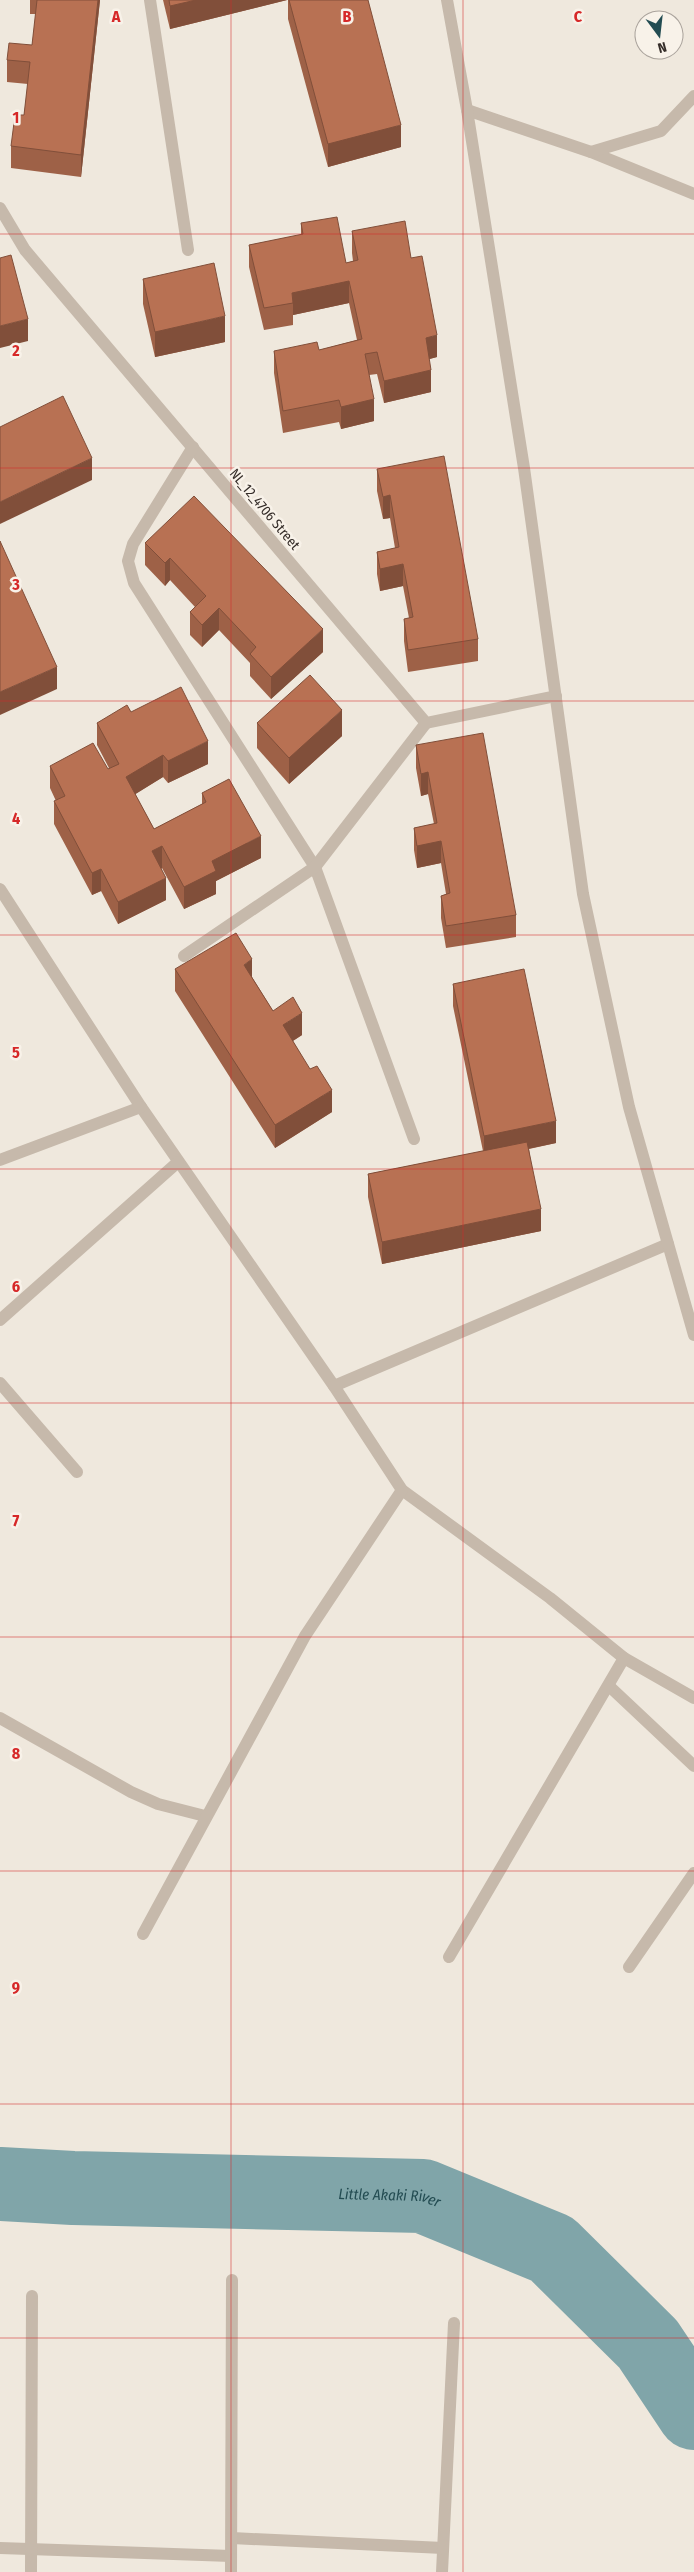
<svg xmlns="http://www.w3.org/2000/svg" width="694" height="2572" viewBox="0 0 694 2572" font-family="'Fira Sans Condensed',sans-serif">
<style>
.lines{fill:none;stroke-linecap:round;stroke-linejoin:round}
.river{stroke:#80a5a9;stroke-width:74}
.minor{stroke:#c6b9ab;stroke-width:12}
.tertiary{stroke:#c6b9ab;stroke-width:12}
.wall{fill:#9e6147}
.shaded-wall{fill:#814f3a}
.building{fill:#b87153;stroke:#814f3a}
.grid{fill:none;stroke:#d62828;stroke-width:1;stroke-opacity:0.55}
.labels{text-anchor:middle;stroke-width:5;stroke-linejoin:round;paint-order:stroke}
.street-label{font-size:14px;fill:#352d29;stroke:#f8f2e9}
.water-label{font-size:15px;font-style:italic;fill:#234c52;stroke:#f8f2e9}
.grid-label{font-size:16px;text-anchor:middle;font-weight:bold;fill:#d62828;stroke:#f8f2e9;stroke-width:5;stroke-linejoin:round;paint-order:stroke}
</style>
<rect width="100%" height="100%" fill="#efe8dd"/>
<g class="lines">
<path class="river" id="s1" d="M0,2184L73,2188L423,2196L552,2249L648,2344L694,2413"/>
<g class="minor">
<path d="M150,0L188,250"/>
<path d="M467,110L591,152L694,194"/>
<path d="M591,152L661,131L694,96"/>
<path d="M0,208L25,250L426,723L556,696"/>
<path d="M193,447L133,544L128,561L134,583L315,867L414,1139"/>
<path d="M0,889L141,1107L334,1386L402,1490L550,1598L624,1658L694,1698"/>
<path d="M184,956L315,867L426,723"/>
<path d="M0,1160L141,1107"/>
<path d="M0,1320L178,1162"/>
<path d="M0,1383L77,1472"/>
<path d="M334,1386L668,1244"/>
<path d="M609,1686L694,1766"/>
<path d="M0,1718L131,1792L158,1804L205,1816"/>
<path d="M143,1934L305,1636L402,1490"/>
<path d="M449,1957L624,1658"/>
<path d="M629,1967L694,1873"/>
<path d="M232,2538L443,2548"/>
<path d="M0,2548L231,2556"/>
<path d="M31,2572L32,2296"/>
<path d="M231,2572L232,2280"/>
<path d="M442,2572L454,2323"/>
</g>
<path class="tertiary" d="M447,0L467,110L524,468L583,894L629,1107L694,1335"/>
</g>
<g class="wall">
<path d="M30,0H100L81,177L11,168V146L24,115L28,84L7,82V60L32,45L36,14H30Z"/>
<path d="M163,0H287L170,29Z"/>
<path d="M288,0H368L401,147L328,167L288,19Z"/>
<path d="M301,223L346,263L353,261L352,253V231L411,258L437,357L429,359L431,392L384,403L377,374L369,375L374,421L341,429L339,422L283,433L274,373V351L319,350L357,340L349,303L293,315V325L264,330L249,267V245L301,235Z"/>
<path d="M143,279L225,342L155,357L143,304Z"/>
<path d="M377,469L478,639V661L408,672L404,641V619L409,618L403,586L380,591L377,574V552L395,548L390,518L383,519L377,491Z"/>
<path d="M145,543L323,652L271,699L250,676V663L219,630L202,647L190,635V612L195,607L170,580L165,586L145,565Z"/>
<path d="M131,712L208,764L168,783L163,777L135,794L154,829L202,804V793L261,858L216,881V894L184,909L162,868L161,869L166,900L118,924L101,891L92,895L54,824V801H56L50,788V766L108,769L109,768L97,745V723Z"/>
<path d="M257,723L342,736L289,784L257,748Z"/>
<path d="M416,745L516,915V937L446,948L441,918V896L446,894L441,863L417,868L414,850V828L434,824L428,794L421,796L416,768Z"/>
<path d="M175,969L252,977L273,1011L302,1035L293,1041L332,1112L275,1148L175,991Z"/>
<path d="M453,984L556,1143L529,1149L541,1231L382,1264L368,1197V1174L483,1151L453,1006Z"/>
</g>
<g class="shaded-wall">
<path d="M98,0H100L81,177V155Z"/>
<path d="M196,0H287L170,29V6Z"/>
<path d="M401,125V147L328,167V144Z"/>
<path d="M349,281V303L293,315V303L292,293Z"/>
<path d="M225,316V342L155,357V332Z"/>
<path d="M28,319V341L0,348V326Z"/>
<path d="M437,335V357L426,360V338Z"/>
<path d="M431,370V392L384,403V381Z"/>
<path d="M374,399V421L341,429V407Z"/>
<path d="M92,458V480L0,524V502Z"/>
<path d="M390,495V518L383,519V497Z"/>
<path d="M170,558V580L165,586V563Z"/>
<path d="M403,564V586L380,591V569Z"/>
<path d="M219,608V630L202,647V625Z"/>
<path d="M323,629V652L271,699V677Z"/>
<path d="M57,667V689L0,715V692Z"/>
<path d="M342,710V736L289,784V758Z"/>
<path d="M208,741V764L168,783V761Z"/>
<path d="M163,755V777L126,800V777Z"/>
<path d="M428,772V794L421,796V774Z"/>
<path d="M261,836V858L216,881V894L184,909V887L212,861Z"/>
<path d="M441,841V863L417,868V846Z"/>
<path d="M162,846V868L152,874V851Z"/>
<path d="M101,869V891L92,895V873Z"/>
<path d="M166,878V900L118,924V902Z"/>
<path d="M252,959V981L244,965Z"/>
<path d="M302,1013V1035L283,1047V1025Z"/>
<path d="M332,1090V1112L275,1148V1125Z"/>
<path d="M556,1121V1143L484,1158V1136Z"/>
<path d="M541,1209V1231L382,1264V1242Z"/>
</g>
<g class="building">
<path d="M37,0H98L81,155L11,146L15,115H24L30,62L7,60L9,43L32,45Z"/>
<path d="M169,0H196L170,6Z"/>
<path d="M289,0H368L401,125L328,144Z"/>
<path d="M337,217L346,263L358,260L352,231L405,221L411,258L422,256L437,335L426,338L431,370L384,381L377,352L365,354L374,399L341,407L339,400L283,411L274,351L317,342L319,350L362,339L349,281L292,293L293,303L264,308L249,245L303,234L301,223Z"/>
<path d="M11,255L28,319L0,326V258Z"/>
<path d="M214,263L225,316L155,332L143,279Z"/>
<path d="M63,396L92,458L0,502V427Z"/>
<path d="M444,456L478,639L408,650L404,619L413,617L403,564L380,569L377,552L399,547L390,495L383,497L377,469Z"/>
<path d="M194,496L323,629L271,677L250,654L256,647L219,608L202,625L190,612L206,596L170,558L165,563L145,543Z"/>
<path d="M0,541L57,667L0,692Z"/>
<path d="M310,675L342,710L289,758L257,723Z"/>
<path d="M181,687L208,741L168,761L163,755L126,777L154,829L206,802L202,793L229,779L261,836L212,861L216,871L184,887L162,846L152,851L166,878L118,902L101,869L92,873L54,801L65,796L50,766L93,743L108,769L119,764L97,723L127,705L131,712Z"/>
<path d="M483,733L516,915L446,926L441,896L450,893L441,841L417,846L414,828L437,823L428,772L421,774L416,745Z"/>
<path d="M236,933L252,959L244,965L273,1011L293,997L302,1013L283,1025L310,1069L317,1066L332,1090L275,1125L175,969Z"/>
<path d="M524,969L556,1121L484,1136L453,984Z"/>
<path d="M527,1142L541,1209L382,1242L368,1174Z"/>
</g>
<path class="grid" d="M231,0V2572M463,0V2572M0,234H694M0,468H694M0,701H694M0,935H694M0,1169H694M0,1403H694M0,1637H694M0,1871H694M0,2104H694M0,2338H694"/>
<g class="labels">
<g class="street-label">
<text transform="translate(265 509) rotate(50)" y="5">NL_12_4706 Street</text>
</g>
<g class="water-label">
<text dy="5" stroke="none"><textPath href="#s1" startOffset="390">Little Akaki River</textPath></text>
</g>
</g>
<g class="grid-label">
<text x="116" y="22">A</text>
<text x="347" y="22">B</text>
<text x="578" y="22">C</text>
<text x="16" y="123">1</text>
<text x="16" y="356">2</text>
<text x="16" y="590">3</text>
<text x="16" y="824">4</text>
<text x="16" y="1058">5</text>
<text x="16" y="1292">6</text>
<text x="16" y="1526">7</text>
<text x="16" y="1759">8</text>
<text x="16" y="1993">9</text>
</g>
<g transform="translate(659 35) rotate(165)"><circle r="24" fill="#f8f2e9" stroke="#aaa39c"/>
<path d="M0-4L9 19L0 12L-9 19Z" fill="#234c52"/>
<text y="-8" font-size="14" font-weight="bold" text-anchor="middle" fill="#352d29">N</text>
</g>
</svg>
